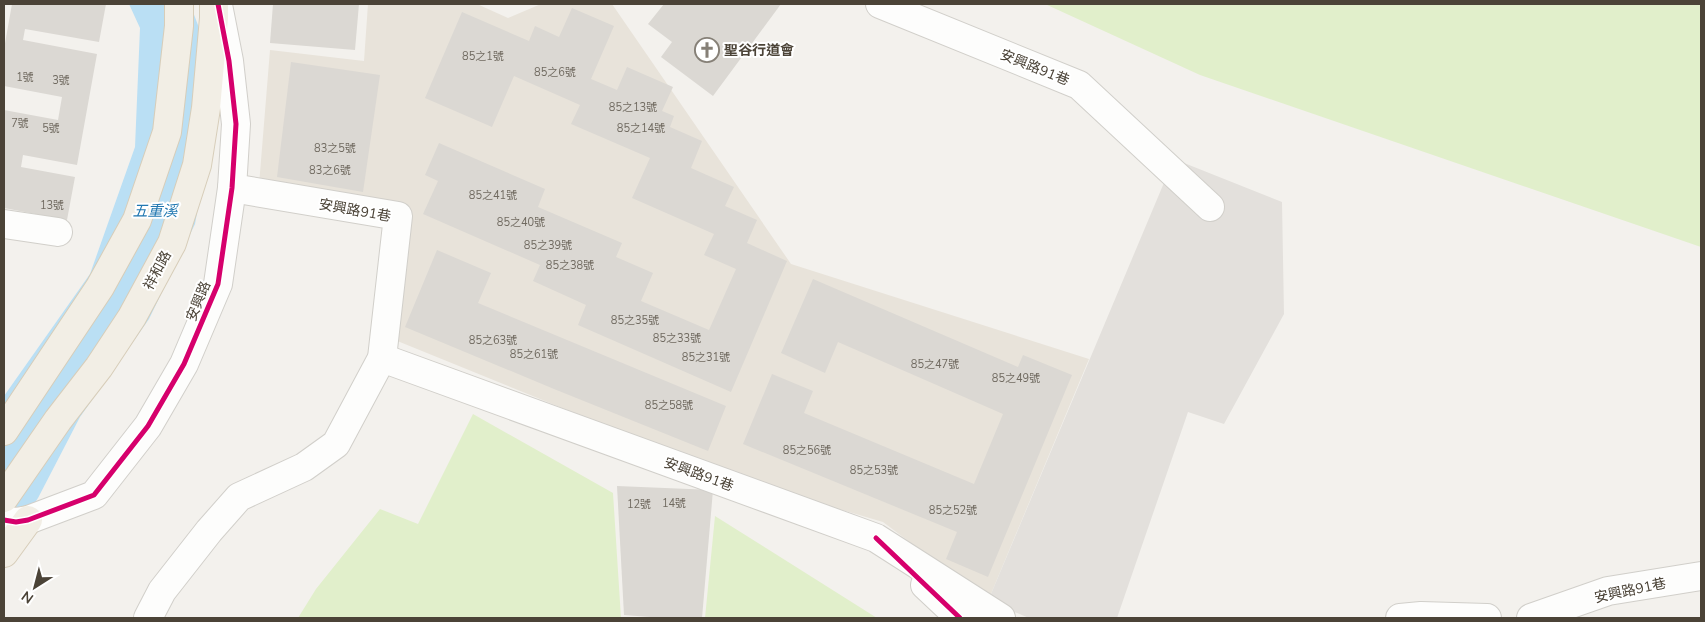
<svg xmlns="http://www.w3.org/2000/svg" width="1705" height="622" viewBox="0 0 1705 622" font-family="'Nunito Sans','Noto Sans TC',sans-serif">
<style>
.residential{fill:#e8e3da}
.green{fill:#e1efcb}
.parking{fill:#e3e0dc}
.water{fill:#badff4}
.building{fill:#dbd8d3}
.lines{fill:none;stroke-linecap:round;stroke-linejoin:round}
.minor-casing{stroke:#d1cfca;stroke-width:30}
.major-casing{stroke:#d7cdb9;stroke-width:30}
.minor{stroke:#fdfdfc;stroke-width:28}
.major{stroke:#f2eee5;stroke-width:28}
.cycleway-casing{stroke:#fff;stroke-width:8}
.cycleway{stroke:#d6006c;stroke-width:5}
.labels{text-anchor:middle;stroke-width:4;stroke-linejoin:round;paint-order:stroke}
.number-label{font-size:11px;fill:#706a60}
.poi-label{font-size:14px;font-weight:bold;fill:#4b4337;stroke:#fff;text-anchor:start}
.street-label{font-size:14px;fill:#4b4337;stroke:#fff}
.water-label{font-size:15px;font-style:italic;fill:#2278b1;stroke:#fff}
</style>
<rect width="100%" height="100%" fill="#f3f1ed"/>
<path class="residential" d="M368,4H477L508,18L541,4H612L791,264L1089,359L988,601L883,522L737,479L390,338L406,211L259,185L270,50L364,61Z"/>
<g class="green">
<path d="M1045,4H1701V247L1200,75Z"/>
<path d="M473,414L613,493L621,618H622H298L316,589L380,509L418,524Z"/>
<path d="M715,516L877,618H705Z"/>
</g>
<path class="parking" d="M1174,159L1282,202L1284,314L1224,424L1188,412L1117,618H1029L988,601Z"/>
<path class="water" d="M129,4H190L204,41L213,124L195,224L149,319L80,417L38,498L4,548V396L90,274L135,147L140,28Z"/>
<g class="building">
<path d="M12,4H106L99,42L25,29L23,40L97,54L77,165L23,155L21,167L75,177L67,220L4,208V110L58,120L62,97L4,86V49Z"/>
<path d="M273,4H359L355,50L270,43Z"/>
<path d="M664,4H781L713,96L661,57L672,42L648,24Z"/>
<path d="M572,8L614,26L591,79L617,90L627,67L673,87L662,111L674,116L670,127L702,141L691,168L734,187L725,206L757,220L747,243L787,261L731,392L578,325L586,305L533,281L540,265L423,214L438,181L425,175L439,143L545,189L538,207L622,243L616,257L653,273L641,301L709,330L736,269L704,255L714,234L632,198L650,158L571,124L580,105L514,76L492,127L425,98L462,12L529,41L535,26L559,37Z"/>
<path d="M291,62L380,75L363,192L277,177Z"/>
<path d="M437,250L491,273L478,303L726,406L708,451L554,389L405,327Z"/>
<path d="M813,279L1018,367L1023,355L1072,375L988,577L946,559L957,532L743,444L772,374L813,391L804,413L974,484L1003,414L838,342L825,373L781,353Z"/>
<path d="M617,486L713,490L702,618H663L624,615Z"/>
</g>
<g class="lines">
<defs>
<g id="minor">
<path d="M880,4L1079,85L1210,207"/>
<path d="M4,224L58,232"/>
<path d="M382,358L876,538L1001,618"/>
<path d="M4,520L16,522L28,520L94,495L148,426L184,364L218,284L232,188L236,124L229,61L218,5"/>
<path d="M925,585L960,618"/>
<path d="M148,618L162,591L209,531L239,497L304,467L336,444L382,358L398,216L232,188"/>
<path d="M1400,618L1421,616L1487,618"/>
<path d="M1531,618L1608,591L1701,576"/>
</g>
<g id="major">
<path d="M4,431L100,287L137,220L167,132L179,26V4"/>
<path d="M4,498L58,420L99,367L132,317L172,243L197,165L206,108L214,18V4"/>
<path d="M4,553L28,520"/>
</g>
</defs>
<use href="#minor" class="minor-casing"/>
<use href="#major" class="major-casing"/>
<use href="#minor" class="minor"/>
<use href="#major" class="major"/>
<defs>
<g id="cycleway">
<path d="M4,520L16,522L28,520L94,495L148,426L184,364L218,284L232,188L236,124L229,61L218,4"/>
<path d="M876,538L960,618"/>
</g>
</defs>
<use href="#cycleway" class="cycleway-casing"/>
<use href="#cycleway" class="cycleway"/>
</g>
<defs>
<symbol id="church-ring" viewBox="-11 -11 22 22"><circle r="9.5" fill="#fff" stroke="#868077" stroke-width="1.5"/><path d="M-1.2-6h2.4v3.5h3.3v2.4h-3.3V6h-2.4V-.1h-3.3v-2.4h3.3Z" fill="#868077"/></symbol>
</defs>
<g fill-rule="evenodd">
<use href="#church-ring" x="693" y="36" width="28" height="28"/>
</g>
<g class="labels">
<g class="number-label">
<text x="483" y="60">85之1號</text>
<text x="555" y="76">85之6號</text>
<text x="25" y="81">1號</text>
<text x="61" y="84">3號</text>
<text x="633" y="111">85之13號</text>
<text x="20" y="127">7號</text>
<text x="51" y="132">5號</text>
<text x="641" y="132">85之14號</text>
<text x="335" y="152">83之5號</text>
<text x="330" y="174">83之6號</text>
<text x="493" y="199">85之41號</text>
<text x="52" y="209">13號</text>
<text x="521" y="226">85之40號</text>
<text x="548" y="249">85之39號</text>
<text x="570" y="269">85之38號</text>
<text x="635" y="324">85之35號</text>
<text x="677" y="342">85之33號</text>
<text x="493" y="344">85之63號</text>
<text x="534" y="358">85之61號</text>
<text x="706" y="361">85之31號</text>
<text x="935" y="368">85之47號</text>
<text x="1016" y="382">85之49號</text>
<text x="669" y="409">85之58號</text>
<text x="807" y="454">85之56號</text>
<text x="874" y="474">85之53號</text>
<text x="674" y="507">14號</text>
<text x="639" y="508">12號</text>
<text x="953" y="514">85之52號</text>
</g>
<g class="poi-label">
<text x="724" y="55">聖谷行道會</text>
</g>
<g class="street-label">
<text transform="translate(1035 67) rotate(22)" y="5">安興路91巷</text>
<text transform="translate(355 210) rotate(10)" y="5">安興路91巷</text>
<text transform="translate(157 270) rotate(-62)" y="5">祥和路</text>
<text transform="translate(198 301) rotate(-68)" y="5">安興路</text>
<text transform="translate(699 474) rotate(20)" y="5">安興路91巷</text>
<text transform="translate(1630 590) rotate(-12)" y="5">安興路91巷</text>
</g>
<g class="water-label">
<text x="155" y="216">五重溪</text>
</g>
</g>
<rect width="1705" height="622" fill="none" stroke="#4b4337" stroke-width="10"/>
<g transform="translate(35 587) rotate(216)" stroke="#ffffff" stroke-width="4" paint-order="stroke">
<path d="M0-4L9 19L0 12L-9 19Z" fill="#4b4337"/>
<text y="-8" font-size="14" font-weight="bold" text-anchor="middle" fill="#4b4337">N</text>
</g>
</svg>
